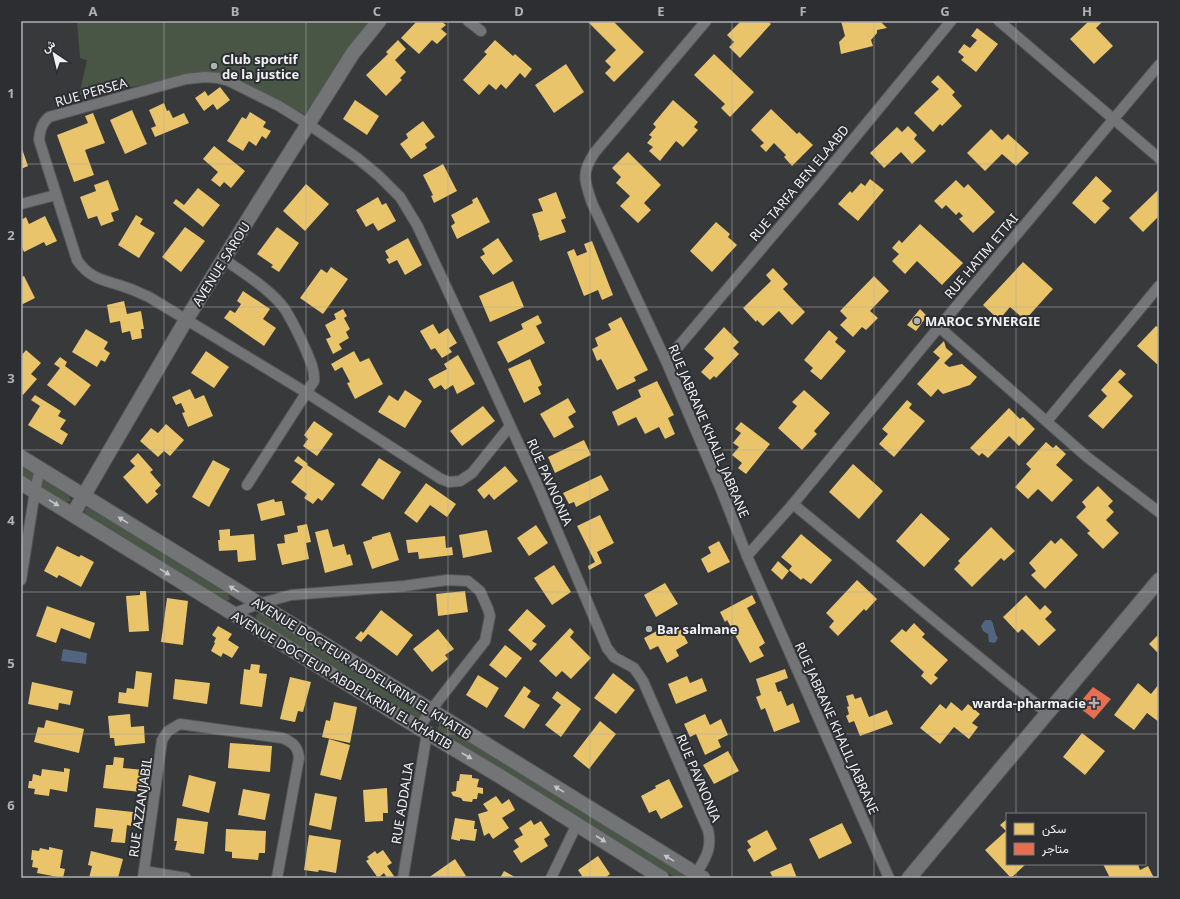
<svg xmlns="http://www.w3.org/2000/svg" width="1180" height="899" viewBox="0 0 1180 899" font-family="'Noto Sans',Vazirmatn,sans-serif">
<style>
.green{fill:#495645}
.water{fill:#516480}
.homes{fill:#e9c46a}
.shops{fill:#e76f51}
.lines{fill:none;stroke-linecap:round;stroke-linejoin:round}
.street-casing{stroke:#565759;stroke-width:12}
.secondary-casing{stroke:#565759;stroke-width:16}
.street{stroke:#727476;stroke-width:10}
.secondary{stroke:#727476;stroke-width:14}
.oneway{fill:#c4c5c8}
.grid{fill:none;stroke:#afb1b3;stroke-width:1;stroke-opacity:0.55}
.poi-dot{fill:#afb1b3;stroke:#2c2e32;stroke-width:1.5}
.labels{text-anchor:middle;stroke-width:4;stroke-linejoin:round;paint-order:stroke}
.poi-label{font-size:13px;font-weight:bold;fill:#f0f1f4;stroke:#2c2e32;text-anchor:start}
.street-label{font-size:13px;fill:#f0f1f4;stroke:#2c2e32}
.neatline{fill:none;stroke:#afb1b3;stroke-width:1.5}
.grid-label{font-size:13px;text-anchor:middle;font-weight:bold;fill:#afb1b3}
</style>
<rect width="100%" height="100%" fill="#37393b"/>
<g class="green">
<path d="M77,21H377L306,115L222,73L79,95L87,60L80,58Z"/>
<path d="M21,466L69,496L71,501L66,502L21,475Z"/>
<path d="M88,507L228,594L230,599L228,600H224L85,513V509Z"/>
<path d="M260,613L420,713L421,717L417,718L257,620L256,615Z"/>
<path d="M441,724L691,878H676L439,731L437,728Z"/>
</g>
<g class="water">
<path d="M985,620H991C995,626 994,633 998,638L995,643L989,642L988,634L983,631L981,626Z"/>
<path d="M63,649L87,653L86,664L61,661Z"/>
</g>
<g class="homes">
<path d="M417,21H441L446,25L441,29L447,34L437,44L432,40L419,54L401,38Z"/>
<path d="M587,21H613L644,52L614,82L605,73L611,67L605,61L616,50Z"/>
<path d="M741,21H768L771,24L740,58L729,47L734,42L727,35Z"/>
<path d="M841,21H880L887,28L877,30V33L871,40L873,46L841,54L839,42L845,36Z"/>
<path d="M1089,21H1103L1096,28L1113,46L1094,64L1070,39Z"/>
<path d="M977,28L998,44L976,72L961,60L964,57L958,52L964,44L970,48L977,40L971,36Z"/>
<path d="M398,40L406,49L395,60L406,72L400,78L402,80L386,96L366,75L388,54L386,52Z"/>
<path d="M495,40L513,56L515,54L532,69L525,78L520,73L506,89L501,84L496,90L489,84L479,95L463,80L487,54L484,52Z"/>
<path d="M714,54L754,92L730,117L721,108L725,104L694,75Z"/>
<path d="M566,64L584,92L554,113L535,85Z"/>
<path d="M938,75L955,92L952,95L962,106L942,126L940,124L933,132L914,113L939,89L931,82Z"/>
<path d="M220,87L230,100L217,110L213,104L204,111L195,98L205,91L208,96Z"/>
<path d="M355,100L379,116L367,135L343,119Z"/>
<path d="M673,100L698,122L694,127L698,130L683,147L676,141L660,161L649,151L653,147L647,143L652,137L649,135L656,127L653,124Z"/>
<path d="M164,103L167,111L169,110L173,118L184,113L189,123L155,137L151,128L156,126L149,110Z"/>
<path d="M771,109L797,134L799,132L813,145L792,166L784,157L786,155L774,143L766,152L760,146L764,143L751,130Z"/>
<path d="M132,110L147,144L125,154L110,120Z"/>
<path d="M250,112L266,122L263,127L271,131L266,139L262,136L256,146L249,141L243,151L227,141L242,117L246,119Z"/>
<path d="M93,113L105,143L85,150L94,175L74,182L57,135L88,123L85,116Z"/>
<path d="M423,121L435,137L425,144L427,148L411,159L400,144L408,138L406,134Z"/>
<path d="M908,126L917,135L914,139L926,151L912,164L901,152L884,168L870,153L897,127L902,132Z"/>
<path d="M991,129L1002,140L1008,134L1029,153L1016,166L1002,154L985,171L967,153Z"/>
<path d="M21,146L28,166L21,169Z"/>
<path d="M214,146L245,171L231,188L224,182L220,187L211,180L218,172L203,159Z"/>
<path d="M628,152L661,185L644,203L651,210L638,223L620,206L630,196L616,183L621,177L612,168Z"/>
<path d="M443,164L457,191L434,203L431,196L433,195L423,175Z"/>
<path d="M1096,176L1112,191L1102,201L1110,208L1095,224L1072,203Z"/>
<path d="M870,179L884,190L858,221L838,204L850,191L852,193L861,183L865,186Z"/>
<path d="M108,180L119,210L111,213L114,221L101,226L97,216L88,219L80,197L96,191L94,185Z"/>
<path d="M956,180L964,188L968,184L995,212L973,233L959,219L963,216L959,212L956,215L946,205L942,209L934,201Z"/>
<path d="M306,184L329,204L305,231L283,211Z"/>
<path d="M198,188L220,205L203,227L173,203L176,199L184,205Z"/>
<path d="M1159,189V216L1143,232L1129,218Z"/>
<path d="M556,192L566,218L561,220L566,232L540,241L538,235H539L532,214L543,211L538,199Z"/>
<path d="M378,197L382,205L386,203L396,221L378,231L373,223L366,227L356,210Z"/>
<path d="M477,197L490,222L457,239L451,226L455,223L451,215L473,203L472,200Z"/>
<path d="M136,215L143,219L140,224L155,233L139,258L118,245Z"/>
<path d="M45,216L57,241L46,246L44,242L24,252L21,245V220L26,217L29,224Z"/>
<path d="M716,222L730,234L728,237L737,245L712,272L690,251Z"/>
<path d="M920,224L963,263L942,285L917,261L905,274L892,261L899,254L892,248L899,240L902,243Z"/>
<path d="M185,227L205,241L181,272L162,257Z"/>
<path d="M277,227L299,243L279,272L271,267L273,265L257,254Z"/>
<path d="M408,238L422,265L405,275L397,260L389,264L386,259L389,258L385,251Z"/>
<path d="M498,238L513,261L493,275L480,257L485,254L482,249Z"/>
<path d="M592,241L613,295L602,300L598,290L584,296L567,252L574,249L577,256L587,252L584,244Z"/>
<path d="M1023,262L1053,289L1025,320L1010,307L999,320L983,305Z"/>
<path d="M331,267L348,279L323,314L300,298L321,269L327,273Z"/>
<path d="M773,268L788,284L783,289L805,312L792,325L779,311L763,326L757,320L756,322L743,308L771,281L766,275Z"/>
<path d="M24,276L35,298L21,305V277Z"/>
<path d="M874,276L889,291L870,311L878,318L866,330L862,327L853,337L840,325L847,318L840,311Z"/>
<path d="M513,281L524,307L490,322L479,296Z"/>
<path d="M243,291L270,309L263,319L276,328L264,346L224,318L230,310L235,313L241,304L237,301Z"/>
<path d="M124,301L127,314L141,311L144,329H141L142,338L132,340L130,331L122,333L120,321L110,323L107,305Z"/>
<path d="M343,309L347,316L344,318L350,329L346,332L349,338L339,344L342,349L333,354L326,339L331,337L325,325L336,319L334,314Z"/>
<path d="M920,309L927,316L916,331L907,325Z"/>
<path d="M538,315L542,323L536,326L545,343L508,363L497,342L523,329L521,324Z"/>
<path d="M621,317L648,370L634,377L636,381L617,390L601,359L597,361L592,349L598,346L595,338L611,330L608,324Z"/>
<path d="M433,324L439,334L448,328L457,343L449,348L452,352L442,358L435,348L431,350L420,331Z"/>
<path d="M1156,326L1159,328V366L1137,346Z"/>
<path d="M724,327L739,342L733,348L739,354L716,378L714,376L710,380L701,372L714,358L704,349Z"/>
<path d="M86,329L108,342L104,349L110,353L105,362L101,360L97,367L72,352Z"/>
<path d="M829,330L838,338L835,342L846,351L821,380L810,371L813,368L804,360Z"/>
<path d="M944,341L946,348L953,354L944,363L949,367L962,364L977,377L970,385L943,394L938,389L931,397L917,384L940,358L933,352Z"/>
<path d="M26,350L41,363L31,374L37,379L23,395L21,393V356Z"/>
<path d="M206,351L229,367L214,388L191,373Z"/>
<path d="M354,351L360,362L369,358L383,384L355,399L347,383L350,382L342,367L335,371L331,364Z"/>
<path d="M458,355L475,384L457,394L453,385L445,390L441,385L434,389L428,379L447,369L444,364Z"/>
<path d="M60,357L67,362L65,366L91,385L75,406L47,385L60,368L54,364Z"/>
<path d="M530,359L542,385L538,387L541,394L524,403L508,369Z"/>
<path d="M1120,369L1126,374L1118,382L1133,396L1103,429L1088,416L1107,396L1101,390Z"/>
<path d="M657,381L674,415L668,418L675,434L665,439L659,427L645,434L636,417L618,426L612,412L641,397L638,390Z"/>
<path d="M190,389L195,399L204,395L213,416L188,427L182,413L185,412L181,403L176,405L172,397Z"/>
<path d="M405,390L422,401L405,428L378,412L389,395L398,401Z"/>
<path d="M804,390L830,413L814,431L817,434L802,450L778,428L797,406L792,402Z"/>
<path d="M35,395L61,411L58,416L66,420L60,429L68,434L62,445L28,425L40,406L31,400Z"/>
<path d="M568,398L576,412L568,417L574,427L554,438L540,414Z"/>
<path d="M907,400L912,404L909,408L925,421L894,457L879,444L888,434L882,429Z"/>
<path d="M483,406L495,421L462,446L450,431Z"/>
<path d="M1009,408L1020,419L1023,417L1035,429L1019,446L1009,436L988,458L982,453L979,456L970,448Z"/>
<path d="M314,421L333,434L317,456L303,446L308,439L304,435Z"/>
<path d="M741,422L770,444L746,474L738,468L742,463L732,455L739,447L733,443L741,433L735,429Z"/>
<path d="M166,424L184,440L170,456L164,451L158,457L140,441L151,428L158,433Z"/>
<path d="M584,440L591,455L555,473L548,457Z"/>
<path d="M1046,442L1053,448L1056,445L1066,454L1056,465L1073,480L1052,502L1038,489L1028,499L1015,487L1031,469L1026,464Z"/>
<path d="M138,453L153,470L150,472L161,485L155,491L158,494L147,504L123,477L135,466L130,461Z"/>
<path d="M298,456L308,464L307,465L335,484L322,501L318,498L313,504L304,498L307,494L291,482L303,467L294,461Z"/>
<path d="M379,458L401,472L383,500L361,485Z"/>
<path d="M213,460L230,469L209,507L192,497Z"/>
<path d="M853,464L883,491L859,519L829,492Z"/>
<path d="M505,466L518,481L494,500L489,494L484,499L477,490Z"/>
<path d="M601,475L609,490L576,507L574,502L569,504L563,493Z"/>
<path d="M426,483L456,504L447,517L430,505L417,523L404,513Z"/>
<path d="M1098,486L1113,501L1108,506L1114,512L1106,520L1119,533L1103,549L1087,533L1090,531L1076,517L1086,507L1082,502Z"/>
<path d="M274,499L275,502L282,501L285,515L261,521L257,504Z"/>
<path d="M921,513L950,539L924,567L896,541Z"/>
<path d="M600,515L614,543L597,552L602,563L589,570L588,566L595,562L577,526Z"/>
<path d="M307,524L311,542L306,543L309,559L282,565L277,544L285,543L284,535L298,532L297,526Z"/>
<path d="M536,525L548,543L529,556L517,538Z"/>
<path d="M991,527L1015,551L1004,561L1001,558L972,587L954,569L960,563L958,561Z"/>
<path d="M230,529V536L254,534L256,560L238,562L237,550L219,551L218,540H220L219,530Z"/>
<path d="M328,529L333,547L344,544L347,555L350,554L353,565L325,573L315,532Z"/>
<path d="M487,530L492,552L463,558L459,535Z"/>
<path d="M390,532L399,560L372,569L363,542L372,539V537Z"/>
<path d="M801,534L832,560L811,584L803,578L801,580L789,570L792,566L781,557Z"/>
<path d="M445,536L446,548L452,547L453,555L419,559L418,552L408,553L406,540Z"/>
<path d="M1061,538L1078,555L1045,589L1031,575L1036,571L1029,563L1051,540L1055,544Z"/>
<path d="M719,541L730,562L708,573L701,559L711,553L708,547Z"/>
<path d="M57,546L79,557L81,555L94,562L81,587L59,575L57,578L44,571Z"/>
<path d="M778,561L789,571L782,580L771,570Z"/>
<path d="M554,565L571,592L552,605L534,578Z"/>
<path d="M857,580L877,599L866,611L864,609L838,636L829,627L834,621L826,613Z"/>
<path d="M665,583L678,604L656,617L644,595Z"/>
<path d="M140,591H146L149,631L129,632L126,596L140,595Z"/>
<path d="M465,591L468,612L438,616L436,594Z"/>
<path d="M752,595L756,603L747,608L765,643L759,647L764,656L750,663L727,620L725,622L720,612Z"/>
<path d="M1026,595L1040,610L1045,605L1052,612L1045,619L1056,630L1039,646L1022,629L1018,633L1003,617Z"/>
<path d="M167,598L188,601L183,645L161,642Z"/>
<path d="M47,606L95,623L90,639L61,628L56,643L36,636Z"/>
<path d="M527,609L546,626L532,641L537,644L531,651L508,630Z"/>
<path d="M381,610L413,635L397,656L368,634L361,642L355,638L361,631L363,633Z"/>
<path d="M914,623L925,634L922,637L948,660L934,675L938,678L931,685L921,676L924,672L890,641L902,629L906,632Z"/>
<path d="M218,626L232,634L228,640L239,647L232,658L223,653L221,657L211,651L215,643L214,642L216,638L212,635Z"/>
<path d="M666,626L670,634L680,628L688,643L676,650L679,656L667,663L658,646L650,650L644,638Z"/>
<path d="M570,628L574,632L570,637L591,658L571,679L562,671L556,677L539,661Z"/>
<path d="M438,629L454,649L445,655L448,659L432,672L413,649Z"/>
<path d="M1159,634V654L1149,644Z"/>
<path d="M505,645L522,658L506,678L489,665Z"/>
<path d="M251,664L260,665L259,673L267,674L262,707L240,704L244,669L250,670Z"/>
<path d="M785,669L788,678L775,683L778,692L781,691L787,706L793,703L800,722L774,732L765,708L761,710L756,697L761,695L756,679Z"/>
<path d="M136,671L152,673L148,707L118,703L119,692L126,693L127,688L134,689Z"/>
<path d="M613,673L635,690L616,714L594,698Z"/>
<path d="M478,675L499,688L487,708L466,695Z"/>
<path d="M687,676L690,683L702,678L707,691L676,704L668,684Z"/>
<path d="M290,677L311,682L303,712L298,711L295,722L280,719Z"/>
<path d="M175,679L210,683L207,704L173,699Z"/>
<path d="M32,682L73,691L70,705L59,703L58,710L28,704Z"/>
<path d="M1138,683L1151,694L1159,684V722L1147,713L1134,730L1114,715Z"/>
<path d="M524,686L531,691L527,697L540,705L524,729L504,716Z"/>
<path d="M557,691L581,709L561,737L545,725L561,705L552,698Z"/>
<path d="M853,694L855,699L861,697L869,717L887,710L893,724L860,736L854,721L849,723L846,716L849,714L847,707L849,706L846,696Z"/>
<path d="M334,702L357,707L350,743L322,737L326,720L330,721Z"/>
<path d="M951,702L962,711L968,704L980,714L972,723L978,727L969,739L954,727L940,744L920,728L940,704L946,709Z"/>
<path d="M130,714L131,727L144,726L145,743L115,746L114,738H110L108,716Z"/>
<path d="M705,714L710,725L721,719L728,735L718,740L721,747L705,755L696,734L690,737L684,724Z"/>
<path d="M46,720L84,729L79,753L34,742L38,727L44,728Z"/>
<path d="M600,721L616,734L589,769L573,756Z"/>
<path d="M1082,733L1105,751L1085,775L1063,757Z"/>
<path d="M329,739L350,745L341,780L320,775Z"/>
<path d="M230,743L272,746L270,772L228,768Z"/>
<path d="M728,751L739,771L714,784L703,765Z"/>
<path d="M114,757L124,758L123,768L144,770L141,792L103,788L106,765H113Z"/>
<path d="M64,768L70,769L67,792L50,789L49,796L34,794L35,789L28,788L29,781H32L33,774L41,776L42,769L64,772Z"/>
<path d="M460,774L472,775V778L479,779L477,787L483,788V794L478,793L477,799H473L472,802L463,801L461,798L453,796L451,792L456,791L457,781H459Z"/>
<path d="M189,775L216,782L209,813L182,806Z"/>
<path d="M669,779L683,807L661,819L656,810L649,813L641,796L656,788L655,786Z"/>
<path d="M387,788L388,813H383V821L365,822L363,790Z"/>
<path d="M243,789L270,794L265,820L238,815Z"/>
<path d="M315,793L337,797L331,830L309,825Z"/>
<path d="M496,796L502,804L509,799L515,810L502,818L509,828L493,839L489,833L484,836L478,814L488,811L483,804Z"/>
<path d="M96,808L133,812L131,826L127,825L125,843L111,842L113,829L94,827Z"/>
<path d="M177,818L208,822L204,854L175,850L177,841H174Z"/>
<path d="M455,818L475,821L474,829H477L475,841L460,839V841L451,839Z"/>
<path d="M1007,819V864H1026L1011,878L985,850L1006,831L1000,825Z"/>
<path d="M531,820L534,825L541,821L550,835L544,839L548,846L521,863L513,851L519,847L514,840L523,835L519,828Z"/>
<path d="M842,823L852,843L819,859L809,839Z"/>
<path d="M226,829L266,831L265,853H259L258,860L232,858V852L225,851Z"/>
<path d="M767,830L777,849L754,862L747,850L751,847L747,841Z"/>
<path d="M309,835L341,840L336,873L319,870L318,872L304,870Z"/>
<path d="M49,847L63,850L60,868L65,869L63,878L37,873L38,868L32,867L33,860H31L32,850L39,851L40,848L49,850Z"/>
<path d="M383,850L392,863L387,866L394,876L392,878H387L384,873L378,878L366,861L369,859L367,857L375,851L377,854Z"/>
<path d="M91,851L123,859L118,878H89L92,866L88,865Z"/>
<path d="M598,856L610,874L605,878H579L582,876L578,870Z"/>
<path d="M455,859L466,876L462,878H428Z"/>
<path d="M791,863L797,878H773L770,872Z"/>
<path d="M1103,864H1138L1140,870L1148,866L1154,878H1110Z"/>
<path d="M504,871L517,878H500Z"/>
</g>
<path class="shops" d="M1093,687L1111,699L1094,719L1077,706Z"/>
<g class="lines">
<defs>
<g id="street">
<path d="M468,21L481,31"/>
<path d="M706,21L595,152C581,173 584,180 592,203L666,361L722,492L747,556L889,878"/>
<path d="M999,21L1159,158"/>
<path d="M21,204L56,195"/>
<path d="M224,259C243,273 270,289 284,308C292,320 298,333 304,346C309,358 315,369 314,381L247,485"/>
<path d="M939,327L1087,457L1159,512"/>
<path d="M666,361L819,181L951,21"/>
<path d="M1047,421L1159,286"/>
<path d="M510,426L472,473L460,481L449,482L441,479L307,393L149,297C140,293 132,289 122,286C103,280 89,278 77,260L39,140C40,130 42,123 49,117L186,79L205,77L218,78L229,81L279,106L308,124L356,157L379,176L400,197L417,225L471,340L538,486L607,648L614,657L634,668L643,681L708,830C713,851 703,861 694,878"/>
<path d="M793,504L1047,713"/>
<path d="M747,556L793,504L939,327L1159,65"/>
<path d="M21,580L35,491L40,469"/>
<path d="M232,614L258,604L291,595L404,586L447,580L468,581L480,591L488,609L490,616L485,641L431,710L419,728"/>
<path d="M144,871L186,878"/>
<path d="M143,878L162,740L168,731L180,724L282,738C293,742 298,747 299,758L277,878"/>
<path d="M403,878L427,733"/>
<path d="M551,878L577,824"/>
</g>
<g id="secondary">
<path d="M21,457L703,878"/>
<path d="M21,483L419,728L498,775L662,878"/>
<path d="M73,514L186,320L257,205L353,53L379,21"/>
<path d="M909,878L1159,580"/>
</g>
</defs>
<use href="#street" class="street-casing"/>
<use href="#secondary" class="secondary-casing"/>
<use href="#street" class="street"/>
<use href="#secondary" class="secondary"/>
</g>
<defs><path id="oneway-solid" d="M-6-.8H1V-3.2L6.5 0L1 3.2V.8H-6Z"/></defs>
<g class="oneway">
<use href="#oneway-solid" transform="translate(54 503) rotate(31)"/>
<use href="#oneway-solid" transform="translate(123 520) rotate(-148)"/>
<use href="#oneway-solid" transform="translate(165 572) rotate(32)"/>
<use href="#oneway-solid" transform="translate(234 589) rotate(-148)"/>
<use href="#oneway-solid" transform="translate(467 756) rotate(30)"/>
<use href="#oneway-solid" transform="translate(559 789) rotate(-148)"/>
<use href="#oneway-solid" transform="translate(601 839) rotate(33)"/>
<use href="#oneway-solid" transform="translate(669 858) rotate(-149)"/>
</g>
<path class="grid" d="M164,21V878M306,21V878M448,21V878M590,21V878M732,21V878M874,21V878M1016,21V814M21,164H1159M21,307H1159M21,450H1159M21,592H1159M21,734H1159M1016,864V878"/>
<g class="poi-dot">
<circle cx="214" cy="66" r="4"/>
<circle cx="917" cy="321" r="4"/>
<circle cx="649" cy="629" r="4"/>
<path d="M1092 697h4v4h4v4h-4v4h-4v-4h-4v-4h4z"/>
</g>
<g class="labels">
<g class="poi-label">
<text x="222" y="64">Club sportif<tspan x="222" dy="15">de la justice</tspan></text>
<text x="925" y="326">MAROC SYNERGIE</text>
<text x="657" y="634">Bar salmane</text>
<text x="1086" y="708" text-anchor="end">warda-pharmacie</text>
</g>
<g class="street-label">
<text transform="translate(91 92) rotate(-16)" y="5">RUE PERSEA</text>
<text transform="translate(799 183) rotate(-50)" y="5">RUE TARFA BEN ELAABD</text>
<text transform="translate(981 256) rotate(-50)" y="5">RUE HATIM ETTAI</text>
<text transform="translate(221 264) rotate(-58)" y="5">AVENUE SAROU</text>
<text transform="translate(709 431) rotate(67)" y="5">RUE JABRANE KHALIL JABRANE</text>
<text transform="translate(550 482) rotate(66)" y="5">RUE PAVNONIA</text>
<text transform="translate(362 668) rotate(32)" y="5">AVENUE DOCTEUR ADDELKRIM EL KHATIB</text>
<text transform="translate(342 680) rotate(31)" y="5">AVENUE DOCTEUR ABDELKRIM EL KHATIB</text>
<text transform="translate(837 728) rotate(66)" y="5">RUE JABRANE KHALIL JABRANE</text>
<text transform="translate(699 778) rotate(67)" y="5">RUE PAVNONIA</text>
<text transform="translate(402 803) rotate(-81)" y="5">RUE ADDALIA</text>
<text transform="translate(140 807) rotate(-82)" y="5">RUE AZZANJABIL</text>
</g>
</g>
<rect width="1180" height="899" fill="none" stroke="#2c2e32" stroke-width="44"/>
<rect x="1006" y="813" width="140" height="52" fill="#2c2e32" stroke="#7a7c80"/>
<rect x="1014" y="823" width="20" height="12" fill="#e9c46a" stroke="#7a7c80"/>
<text x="1042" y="833" font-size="12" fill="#f0f1f4">سكن</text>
<rect x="1014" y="843" width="20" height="12" fill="#e76f51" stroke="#7a7c80"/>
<text x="1042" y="853" font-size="12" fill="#f0f1f4">متاجر</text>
<g transform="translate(54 54) rotate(325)" stroke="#2c2e32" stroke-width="3" paint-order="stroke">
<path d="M0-3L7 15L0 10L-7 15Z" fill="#f0f1f4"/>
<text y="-6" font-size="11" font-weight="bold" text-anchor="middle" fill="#f0f1f4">ش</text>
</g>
<rect x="22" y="22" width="1136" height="855" class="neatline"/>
<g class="grid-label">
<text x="93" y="16">A</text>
<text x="235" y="16">B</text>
<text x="377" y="16">C</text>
<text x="519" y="16">D</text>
<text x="661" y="16">E</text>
<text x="803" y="16">F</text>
<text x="945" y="16">G</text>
<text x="1087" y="16">H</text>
<text x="11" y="98">1</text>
<text x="11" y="240">2</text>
<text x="11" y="383">3</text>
<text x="11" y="525">4</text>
<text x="11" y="668">5</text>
<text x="11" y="810">6</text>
</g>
</svg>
